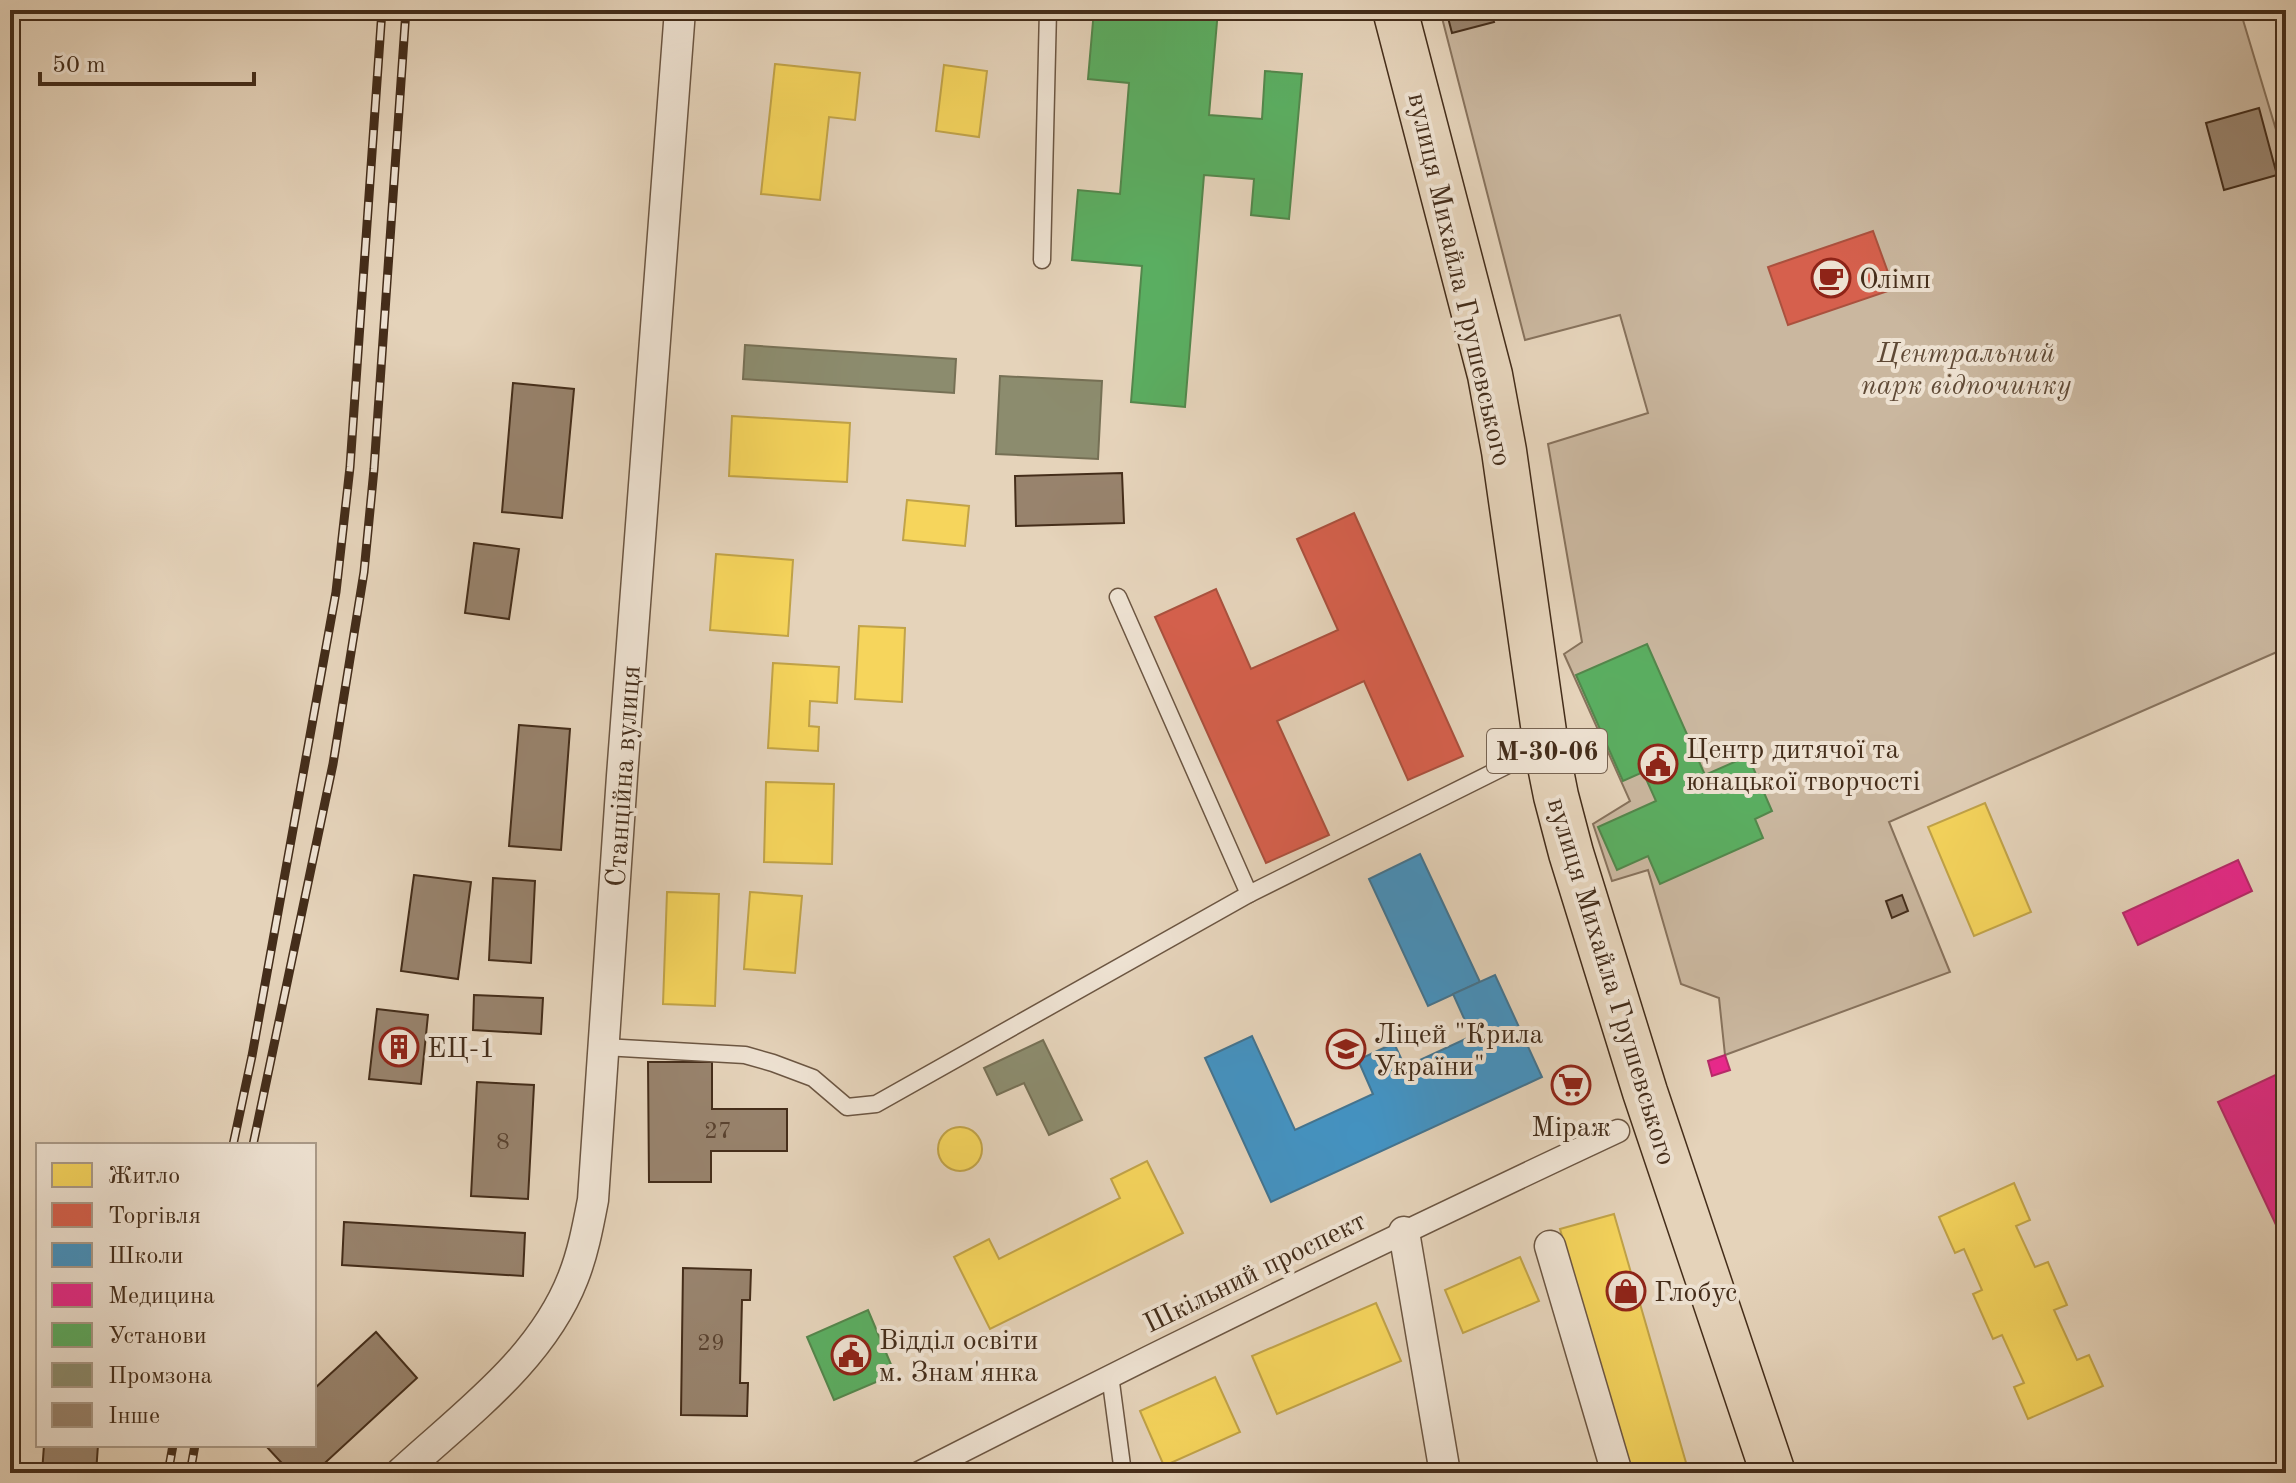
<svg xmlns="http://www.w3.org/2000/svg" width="2296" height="1483" viewBox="0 0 2296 1483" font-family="'Old Standard TT',serif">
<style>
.green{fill:#cab79f;stroke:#87725c;stroke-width:2}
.homes{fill:#f6d55c;stroke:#c1a348;stroke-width:2}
.shops{fill:#d6604d;stroke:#aa513e;stroke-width:2}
.schools{fill:#4393c3;stroke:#437490;stroke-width:2}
.health{fill:#e7298a;stroke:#b62a68;stroke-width:2}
.public{fill:#5aae61;stroke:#53874c;stroke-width:2}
.industry{fill:#8c8c6e;stroke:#767055;stroke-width:2}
.building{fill:#98836d;stroke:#442d1a;stroke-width:2}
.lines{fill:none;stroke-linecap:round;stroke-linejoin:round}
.service-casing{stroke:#6c5642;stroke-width:19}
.pedestrian-casing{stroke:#6c5642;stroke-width:25}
.minor-casing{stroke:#6c5642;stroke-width:33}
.primary-casing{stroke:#442d1a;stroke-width:47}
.service{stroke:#eee2d2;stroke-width:16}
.pedestrian{stroke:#eee2d2;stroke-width:22}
.minor{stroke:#eee2d2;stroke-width:30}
.primary{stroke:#e5d3ba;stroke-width:44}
.rail-casing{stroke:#442d1a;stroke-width:9}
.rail{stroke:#eee2d2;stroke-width:6;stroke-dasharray:18;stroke-linecap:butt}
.labels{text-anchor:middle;stroke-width:8;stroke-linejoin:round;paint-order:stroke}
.number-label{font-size:24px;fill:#59422f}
.shield{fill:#eee2d2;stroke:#776351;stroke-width:2}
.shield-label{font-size:26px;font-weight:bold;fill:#442d1a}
.poi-label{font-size:28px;fill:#442d1a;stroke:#eee2d2;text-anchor:start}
.street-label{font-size:28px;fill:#442d1a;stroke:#eee2d2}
.park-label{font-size:28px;font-style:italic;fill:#5f4935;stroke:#eee2d2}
</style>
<rect width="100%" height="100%" fill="#e5d3ba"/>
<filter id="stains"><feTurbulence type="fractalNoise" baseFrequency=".0025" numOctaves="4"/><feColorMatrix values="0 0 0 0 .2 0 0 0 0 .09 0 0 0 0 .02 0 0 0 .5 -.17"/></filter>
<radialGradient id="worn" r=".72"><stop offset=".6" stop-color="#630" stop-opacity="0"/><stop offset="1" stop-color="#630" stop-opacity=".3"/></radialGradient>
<path class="green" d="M1440,10H2240L2286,163V648L1889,822L1950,972L1725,1055L1719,998L1681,984L1648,870L1612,881L1593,824L1630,801L1564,654L1582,642L1548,444L1648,413L1620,315L1525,340Z"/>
<g class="homes">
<path d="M775,64L860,73L855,120L829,117L820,200L761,194Z"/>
<path d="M944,65L987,71L979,137L936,131Z"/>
<path d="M732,416L850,423L847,482L729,476Z"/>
<path d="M907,500L969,506L965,546L903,540Z"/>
<path d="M716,554L793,560L788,636L710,630Z"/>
<path d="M859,626L905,628L902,702L855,699Z"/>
<path d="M773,663L839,667L837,703L810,701L809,726L819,727L818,751L768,748Z"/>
<path d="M766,782L834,784L832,864L764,862Z"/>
<path d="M1985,803L2031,912L1974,936L1928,827Z"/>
<path d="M667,892L719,894L715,1006L663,1004Z"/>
<path d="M750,892L802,896L795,973L744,969Z"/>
<circle cx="960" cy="1149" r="22"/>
<path d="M1147,1161L1183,1233L990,1329L954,1257L989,1239L999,1259L1120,1198L1111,1179Z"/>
<path d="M2014,1183L2030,1220L2016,1226L2035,1267L2048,1262L2067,1305L2054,1310L2077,1360L2089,1355L2103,1386L2028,1419L2014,1387L2024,1383L2002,1335L1993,1339L1973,1294L1982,1290L1964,1249L1955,1253L1939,1217Z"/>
<path d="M1614,1214L1689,1473H1631L1560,1229Z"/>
<path d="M1520,1257L1539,1301L1463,1333L1445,1290Z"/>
<path d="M1376,1303L1401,1361L1277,1414L1252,1356Z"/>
<path d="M1215,1377L1240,1432L1164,1466L1140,1411Z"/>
</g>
<g class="shops">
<path d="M1873,231L1894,289L1788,325L1768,267Z"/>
<path d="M1354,513L1463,756L1408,780L1364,681L1277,721L1329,835L1266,863L1155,617L1216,589L1251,669L1338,630L1297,539Z"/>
</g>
<g class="schools">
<path d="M1420,854L1480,982L1428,1006L1369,879Z"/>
<path d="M1495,975L1542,1077L1271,1202L1205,1058L1252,1036L1295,1130L1373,1094L1358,1060L1394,1043L1405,1067L1472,1036L1453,994Z"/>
</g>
<g class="health">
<path d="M2238,860L2252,891L2138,945L2123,913Z"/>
<path d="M1725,1055L1730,1070L1712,1076L1708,1061Z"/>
<path d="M2286,1070V1127L2282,1129L2286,1138V1246L2218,1102Z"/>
</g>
<g class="public">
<path d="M1094,10H1218L1209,115L1262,119L1265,71L1302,74L1289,219L1251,215L1254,179L1204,175L1185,407L1131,402L1142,266L1072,260L1078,190L1120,194L1129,83L1088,79Z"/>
<path d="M1647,644L1705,775L1748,756L1772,811L1755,819L1763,838L1660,884L1648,856L1617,870L1598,827L1656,801L1643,772L1623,781L1576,675Z"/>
<path d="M868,1310L895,1374L834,1400L807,1337Z"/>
</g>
<g class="industry">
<path d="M745,345L956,359L954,393L743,379Z"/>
<path d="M1000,376L1102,381L1098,459L996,454Z"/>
<path d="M1043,1040L1082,1120L1049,1135L1024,1083L997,1095L984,1068Z"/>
</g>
<g class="building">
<path d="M1446,10H1490L1494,22L1452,33Z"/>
<path d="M2259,108L2277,175L2224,190L2206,123Z"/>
<path d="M513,383L574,389L562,518L502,512Z"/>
<path d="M1122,473L1124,523L1016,526L1015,476Z"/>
<path d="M474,543L519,549L509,619L465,613Z"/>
<path d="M519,725L570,729L561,850L509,846Z"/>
<path d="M414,875L471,882L458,979L401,971Z"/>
<path d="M493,878L535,881L531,963L489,960Z"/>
<path d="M1902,895L1908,911L1892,918L1886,901Z"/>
<path d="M474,995L543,998L541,1034L473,1030Z"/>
<path d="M377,1009L428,1015L421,1084L369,1079Z"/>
<path d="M648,1062H712V1109H787V1151H711V1182H649Z"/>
<path d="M477,1082L534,1085L528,1199L471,1196Z"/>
<path d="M344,1222L525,1233L523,1276L342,1265Z"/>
<path d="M683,1268L751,1270L750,1300H742L740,1383H748L747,1416L681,1415Z"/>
<path d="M376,1332L417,1378L314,1473H291L265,1445H314V1389Z"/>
<path d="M44,1445H98L96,1473H42Z"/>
</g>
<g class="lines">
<defs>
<g id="service">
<path d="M1042,260L1048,10"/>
<path d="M1118,597L1249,894"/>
<path d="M604,1047L745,1055L773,1063L813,1078L847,1107L876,1104L1249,894L1546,746"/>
<path d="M1110,1375L1123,1473"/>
</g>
<path id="pedestrian" d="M919,1473C1150,1355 1383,1241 1618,1131"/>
<g id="minor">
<path d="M1404,1232L1445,1473"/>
<path d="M1550,1246L1617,1473"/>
<path d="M401,1473C464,1415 541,1360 573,1278C583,1253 588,1226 593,1200L622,776L680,10"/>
</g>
<path id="primary" d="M1395,10L1490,375L1504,451L1546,746L1556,796L1571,853L1645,1092L1773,1473"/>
</defs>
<use href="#service" class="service-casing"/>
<use href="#pedestrian" class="pedestrian-casing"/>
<use href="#minor" class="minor-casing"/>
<use href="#primary" class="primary-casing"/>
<use href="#service" class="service"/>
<use href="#pedestrian" class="pedestrian"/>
<use href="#minor" class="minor"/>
<use href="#primary" class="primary"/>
<defs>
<g id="rail">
<path d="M233,1145L252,1056L336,592L350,467L382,10"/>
<path d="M253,1145L333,764L364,572L374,469L406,10"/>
<path d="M168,1473L173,1445"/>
<path d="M190,1473L195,1445"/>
</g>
</defs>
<use href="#rail" class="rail-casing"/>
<use href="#rail" class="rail"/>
</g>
<defs>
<symbol id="cafe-ring" viewBox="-11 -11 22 22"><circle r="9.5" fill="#eee2d2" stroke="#8f2418" stroke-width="1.5"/><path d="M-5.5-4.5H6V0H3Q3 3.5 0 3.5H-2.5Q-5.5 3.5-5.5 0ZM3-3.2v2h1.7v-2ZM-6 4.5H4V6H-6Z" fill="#8f2418"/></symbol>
<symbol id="civic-ring" viewBox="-11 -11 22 22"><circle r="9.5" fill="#eee2d2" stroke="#8f2418" stroke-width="1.5"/><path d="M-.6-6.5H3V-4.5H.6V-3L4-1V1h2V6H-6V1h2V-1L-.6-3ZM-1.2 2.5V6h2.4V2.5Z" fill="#8f2418"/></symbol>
<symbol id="building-ring" viewBox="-11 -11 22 22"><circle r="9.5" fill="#eee2d2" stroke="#8f2418" stroke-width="1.5"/><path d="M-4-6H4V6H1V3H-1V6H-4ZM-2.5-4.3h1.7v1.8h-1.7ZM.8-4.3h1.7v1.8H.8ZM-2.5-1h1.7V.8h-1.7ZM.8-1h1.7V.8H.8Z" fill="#8f2418"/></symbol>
<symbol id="school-ring" viewBox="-11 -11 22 22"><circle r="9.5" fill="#eee2d2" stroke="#8f2418" stroke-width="1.5"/><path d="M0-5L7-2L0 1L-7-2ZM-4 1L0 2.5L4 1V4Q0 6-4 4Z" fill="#8f2418"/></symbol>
<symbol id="supermarket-ring" viewBox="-11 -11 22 22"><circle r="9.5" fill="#eee2d2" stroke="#8f2418" stroke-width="1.5"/><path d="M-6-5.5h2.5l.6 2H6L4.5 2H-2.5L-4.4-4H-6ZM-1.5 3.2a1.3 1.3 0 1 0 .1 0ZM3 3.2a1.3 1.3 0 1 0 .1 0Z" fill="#8f2418"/></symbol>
<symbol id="shop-ring" viewBox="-11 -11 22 22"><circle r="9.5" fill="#eee2d2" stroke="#8f2418" stroke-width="1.5"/><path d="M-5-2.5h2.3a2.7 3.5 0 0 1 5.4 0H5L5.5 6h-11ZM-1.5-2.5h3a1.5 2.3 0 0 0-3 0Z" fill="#8f2418"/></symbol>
</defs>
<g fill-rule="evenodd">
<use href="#cafe-ring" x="1809" y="256" width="44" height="44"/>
<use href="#civic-ring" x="1636" y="742" width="44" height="44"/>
<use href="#building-ring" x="377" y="1025" width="44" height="44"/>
<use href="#school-ring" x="1324" y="1027" width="44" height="44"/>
<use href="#supermarket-ring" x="1549" y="1063" width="44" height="44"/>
<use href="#shop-ring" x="1604" y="1269" width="44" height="44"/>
<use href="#civic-ring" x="829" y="1333" width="44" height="44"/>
</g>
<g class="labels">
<g class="number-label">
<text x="718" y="1138">27</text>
<text x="503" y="1149">8</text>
<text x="711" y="1350">29</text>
</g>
<rect class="shield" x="1487" y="729" width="120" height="44" rx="6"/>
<g class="shield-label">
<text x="1547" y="760">М-30-06</text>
</g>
<g class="poi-label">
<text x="1859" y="288">Олімп</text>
<text x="1686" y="758">Центр дитячої та<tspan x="1686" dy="32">юнацької творчості</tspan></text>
<text x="1374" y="1043">Ліцей "Крила<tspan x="1374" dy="32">України"</tspan></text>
<text x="427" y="1057">ЕЦ-1</text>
<text x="1571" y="1136" text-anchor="middle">Міраж</text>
<text x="1654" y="1301">Глобус</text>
<text x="879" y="1349">Відділ освіти<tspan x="879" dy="32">м. Знам'янка</tspan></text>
</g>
<g class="street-label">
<text transform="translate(1461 279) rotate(77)" y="10">вулиця Михайла Грушевського</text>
<text transform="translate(622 776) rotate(-86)" y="10">Станційна вулиця</text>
<text transform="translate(1613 981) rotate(73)" y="10">вулиця Михайла Грушевського</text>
<text transform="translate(1254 1271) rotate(-26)" y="10">Шкільний проспект</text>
</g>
<g class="park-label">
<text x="1966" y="362">Центральний<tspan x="1966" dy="32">парк відпочинку</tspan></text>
</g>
</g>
<rect width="2296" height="1483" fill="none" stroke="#e5d3ba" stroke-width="40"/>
<rect x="12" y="12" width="2272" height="1459" fill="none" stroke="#442d1a" stroke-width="4"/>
<rect x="20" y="20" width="2256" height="1443" fill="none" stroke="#442d1a" stroke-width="2"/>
<rect x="36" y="1143" width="280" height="304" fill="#eee2d2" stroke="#aa9a88" stroke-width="2"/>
<rect x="52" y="1163" width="40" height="24" fill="#f6d55c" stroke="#aa9a88" stroke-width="2"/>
<text x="108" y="1183" font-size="24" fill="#442d1a">Житло</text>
<rect x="52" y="1203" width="40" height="24" fill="#d6604d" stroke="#aa9a88" stroke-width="2"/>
<text x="108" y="1223" font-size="24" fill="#442d1a">Торгівля</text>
<rect x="52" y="1243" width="40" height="24" fill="#4393c3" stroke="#aa9a88" stroke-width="2"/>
<text x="108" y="1263" font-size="24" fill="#442d1a">Школи</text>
<rect x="52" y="1283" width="40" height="24" fill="#e7298a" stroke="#aa9a88" stroke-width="2"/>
<text x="108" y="1303" font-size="24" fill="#442d1a">Медицина</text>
<rect x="52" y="1323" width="40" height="24" fill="#5aae61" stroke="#aa9a88" stroke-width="2"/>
<text x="108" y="1343" font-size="24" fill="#442d1a">Установи</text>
<rect x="52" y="1363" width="40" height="24" fill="#8c8c6e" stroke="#aa9a88" stroke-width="2"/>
<text x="108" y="1383" font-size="24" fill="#442d1a">Промзона</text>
<rect x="52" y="1403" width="40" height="24" fill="#98836d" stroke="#aa9a88" stroke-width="2"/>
<text x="108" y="1423" font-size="24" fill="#442d1a">Інше</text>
<path d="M40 72v12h214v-12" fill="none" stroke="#442d1a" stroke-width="4"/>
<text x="52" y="72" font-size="24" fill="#442d1a" stroke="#eee2d2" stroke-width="6" paint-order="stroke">50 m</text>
<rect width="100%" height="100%" filter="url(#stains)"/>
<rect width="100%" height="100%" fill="url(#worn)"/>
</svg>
